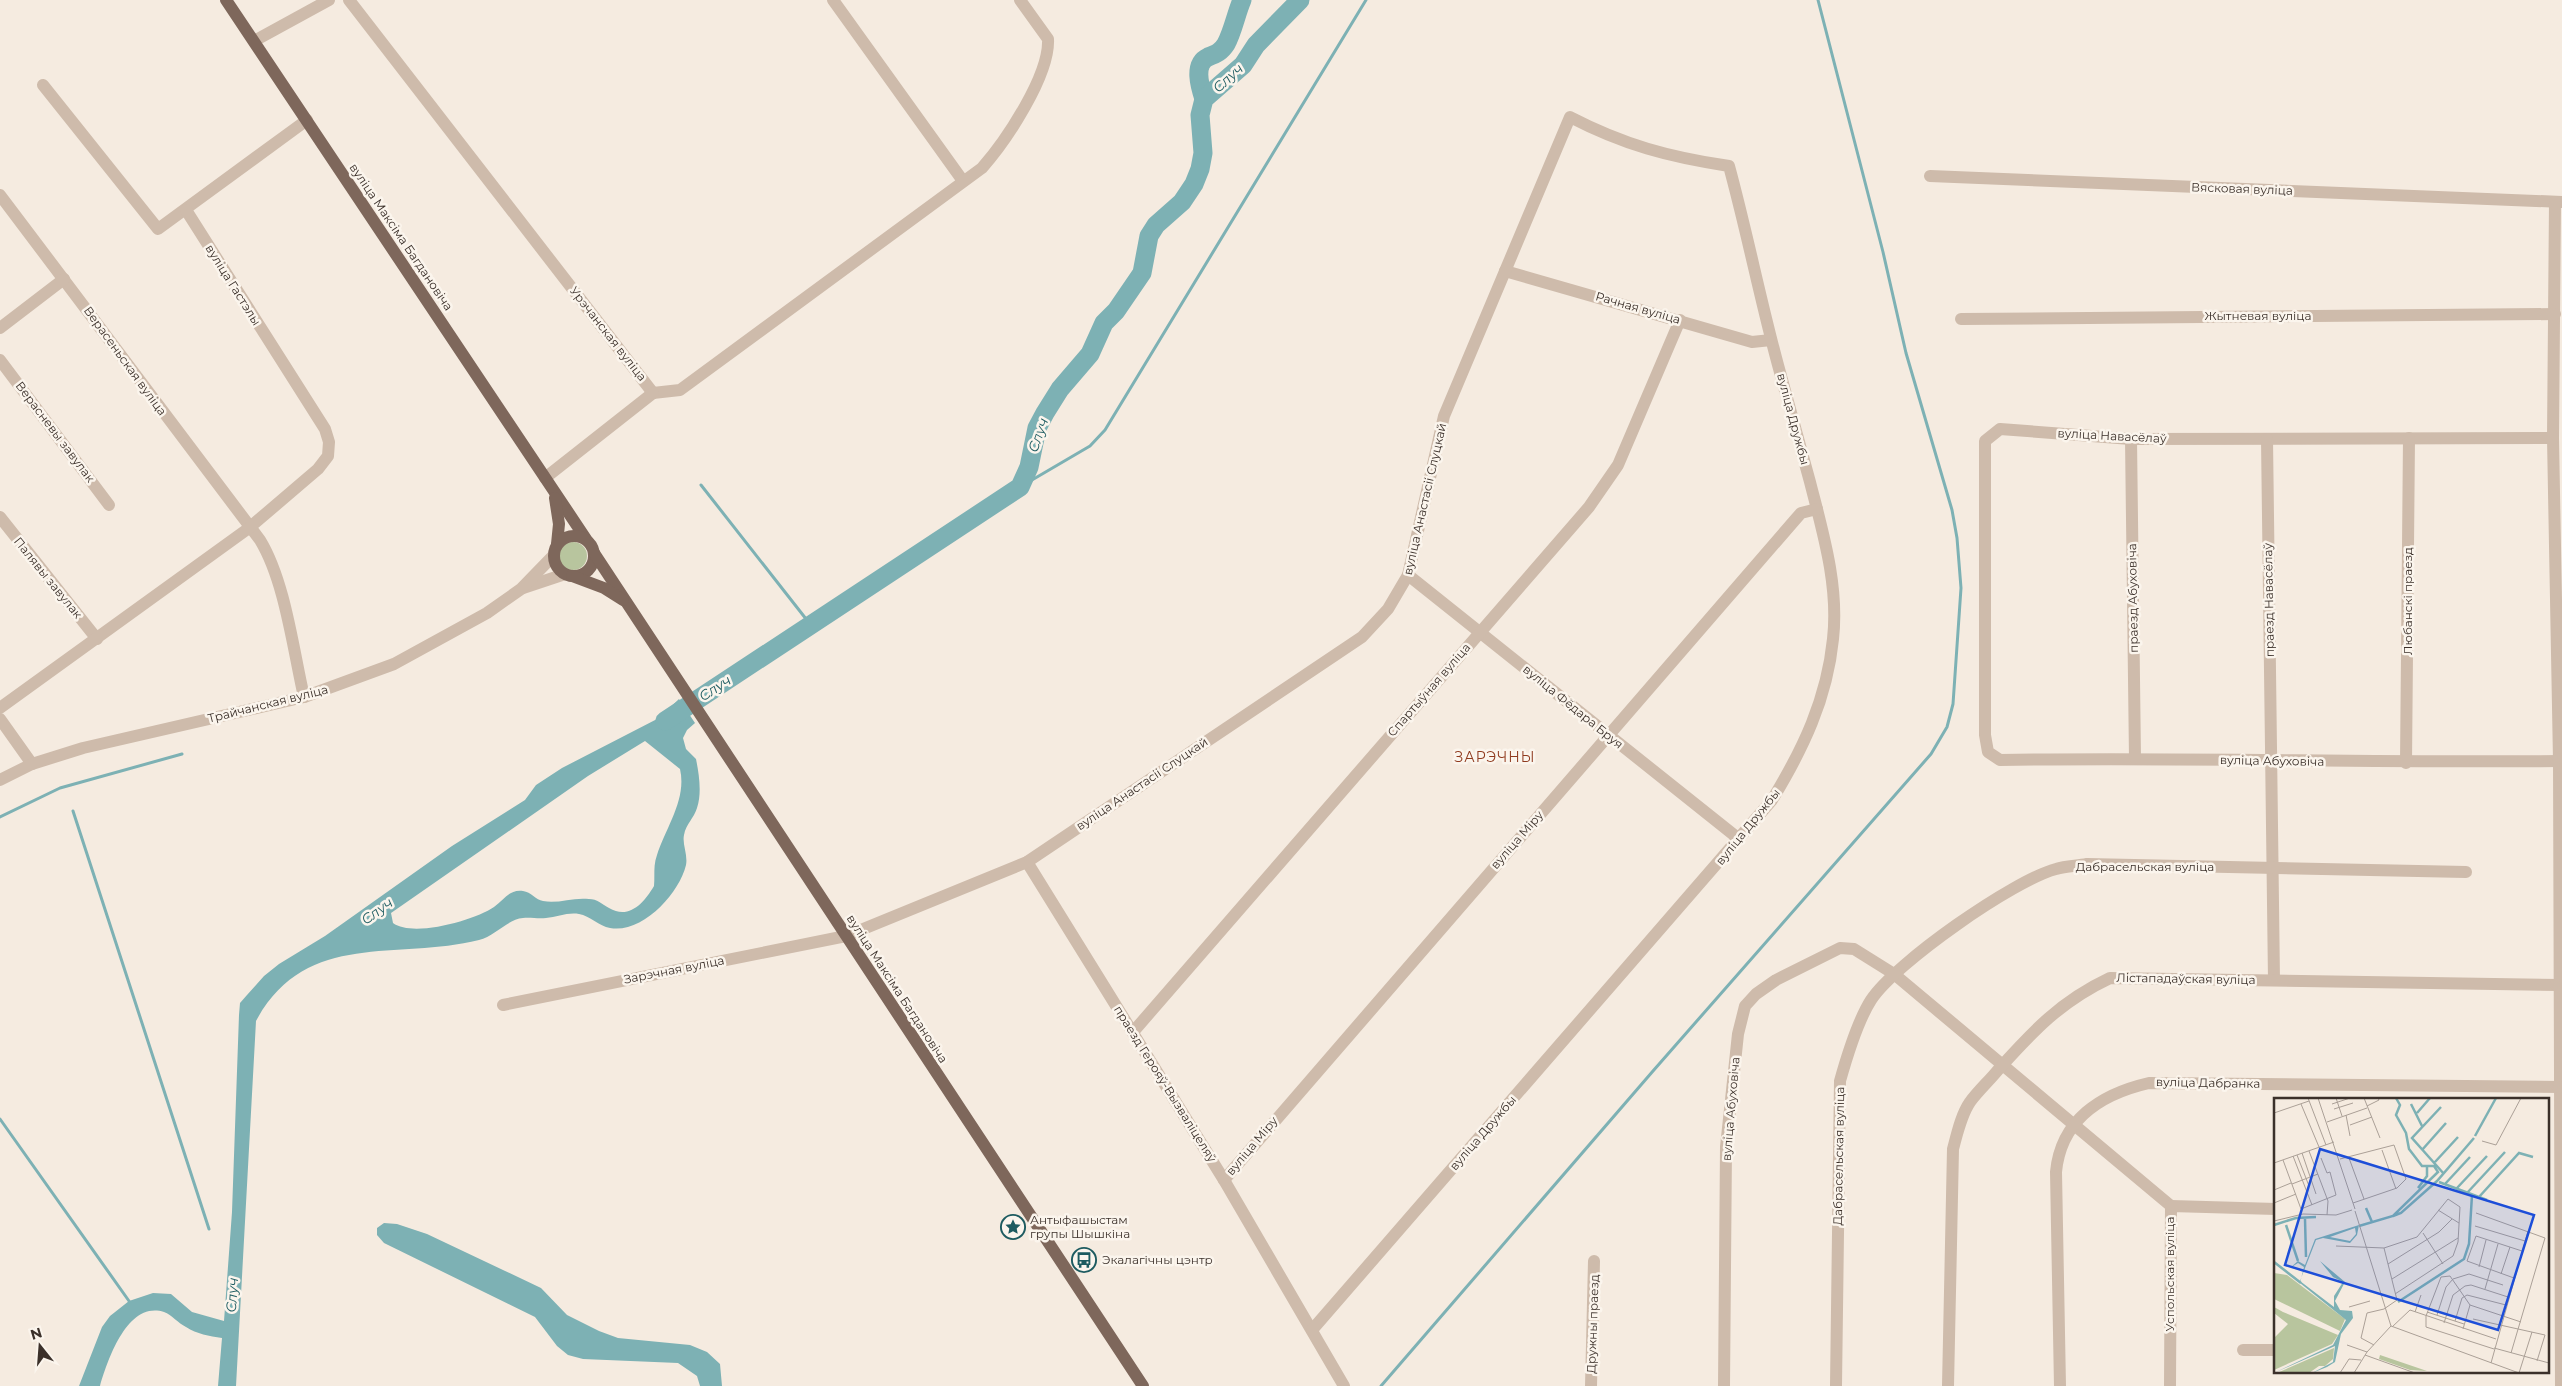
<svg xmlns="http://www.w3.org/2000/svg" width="2562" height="1386" viewBox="0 0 2562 1386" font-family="Montserrat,sans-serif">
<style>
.green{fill:#b8c59e}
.water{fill:#7db1b4;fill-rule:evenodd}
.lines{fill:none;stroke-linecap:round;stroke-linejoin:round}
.stream{stroke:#7db1b4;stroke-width:3}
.river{stroke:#7db1b4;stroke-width:19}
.minor{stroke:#cebbab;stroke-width:12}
.major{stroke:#7e675b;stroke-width:12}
.labels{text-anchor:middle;stroke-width:5;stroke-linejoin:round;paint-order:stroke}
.street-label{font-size:12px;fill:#3b302a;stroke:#fbf5ed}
.poi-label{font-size:12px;fill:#3b302a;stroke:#fbf5ed;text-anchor:start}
.water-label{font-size:14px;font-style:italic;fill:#1d5b60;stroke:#fbf5ed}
.neighbourhood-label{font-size:14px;letter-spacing:1px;fill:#8f3a1e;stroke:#fbf5ed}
.inset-river{fill:none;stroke:#7db1b4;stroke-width:2.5}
.inset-road{fill:none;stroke:#aba097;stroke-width:1}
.view{fill:#1d4ed8;fill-opacity:0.15;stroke:#1d4ed8;stroke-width:2.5}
.inset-edge{fill:none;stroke:#3b302a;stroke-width:2.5}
</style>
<rect width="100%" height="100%" fill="#f5ebe0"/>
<circle class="green" cx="573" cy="556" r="14"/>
<g class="water">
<path d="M679,699L695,723L687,730L683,738L686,749L696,759C699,774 702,793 697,808C694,818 686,824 684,835C682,844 688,855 686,865C679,894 642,934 610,928C599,926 590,916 579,914C568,912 557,917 546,918C538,919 530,917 523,918C508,919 495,936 479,940C396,961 306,929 256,1021L236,1386H218L222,1338C209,1336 197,1334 186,1327C178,1323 172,1315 164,1312C127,1300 107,1362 100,1386H79L102,1327L110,1316L129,1301L153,1293L171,1294L192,1312L224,1321L232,1212L239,1015L240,1003L247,995L264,976L279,964L325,936L452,846L525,800L536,785L562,768L659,718ZM645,741L680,769C687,799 666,827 657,855C653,866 655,875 654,886C644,903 629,920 609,908C602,904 597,899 589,899C573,897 558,904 543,901C536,900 531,892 523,891C509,889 504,900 494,907C475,920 413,938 393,923L391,913L588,776Z"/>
<path d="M384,1223L397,1224L427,1234L541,1288L567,1315L599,1331L618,1338L690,1345L707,1352L720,1364L722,1386H700L697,1376L678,1363L583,1359L568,1355L557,1346L535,1317L384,1243L377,1235V1228Z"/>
</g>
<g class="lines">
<g class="stream">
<path d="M701,485L810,624"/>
<path d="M1020,487L1090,446L1105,430L1366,0"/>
<path d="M73,811L209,1229"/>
<path d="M0,817L60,788L182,754"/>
<path d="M0,1119L129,1301"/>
<path d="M1381,1386L1653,1071L1931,754L1947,727L1953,704L1961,588L1957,538L1952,510L1906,353L1883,252L1818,0"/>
</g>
<g class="river">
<path d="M1204,99C1200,87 1193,64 1208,57C1216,54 1221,52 1226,44C1233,31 1236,14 1242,0"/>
<path d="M665,721L1020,487L1029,467L1037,428L1045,413L1060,389L1090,354L1104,323L1116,311L1142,273L1149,236L1156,225L1182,202L1194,184L1200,169L1203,153L1200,115L1204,99L1243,65L1256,45L1300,0"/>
</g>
<g class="minor">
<path d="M349,0L653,393"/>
<path d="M833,0L963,181"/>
<path d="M254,41L329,0"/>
<path d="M43,85L158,229L307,120"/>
<path d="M1930,176L2562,202"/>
<path d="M0,195L260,540C285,581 293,649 304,697"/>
<path d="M2555,202L2553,438L2559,761L2561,1386"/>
<path d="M1505,271L1752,342L1771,340"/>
<path d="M1961,319L2555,314"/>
<path d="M0,328L64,279"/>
<path d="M0,360L109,505"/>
<path d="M653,393L680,390L982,168C1006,141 1050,75 1048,39L1020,0"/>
<path d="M2553,438L2131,439L2000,429L1985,441V735L1988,752L2000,760C2186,757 2373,763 2559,761"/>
<path d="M2131,439L2135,758"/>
<path d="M2267,439L2274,980"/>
<path d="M545,478L653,393"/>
<path d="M0,517L97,639"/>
<path d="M1408,575L1739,839"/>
<path d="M523,588L565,574"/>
<path d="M0,708L249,528L318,469L328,456L329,442L325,429L186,210"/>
<path d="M0,719L32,764"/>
<path d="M2406,763L2409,438"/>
<path d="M0,780L32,764L83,748L304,697L394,664L487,613L521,589L553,556"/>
<path d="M1027,862L1224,1180L1344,1386"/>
<path d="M503,1005L846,936L1027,862L1362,637L1388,609L1408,575L1444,416L1570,117C1624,145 1669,157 1729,166C1747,232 1760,299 1778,365C1789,404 1799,443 1810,482C1823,533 1839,586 1833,639C1827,699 1803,749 1772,800L1312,1330"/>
<path d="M1133,1032L1589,507L1618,465L1680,320"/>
<path d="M1224,1180L1794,521L1801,513L1817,509"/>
<path d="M2243,1350H2276"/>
<path d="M1591,1386L1594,1261"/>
<path d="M1724,1386L1726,1147L1738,1034L1745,1006L1756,994L1776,980L1840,948L1854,949L1894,974L2171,1206"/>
<path d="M1836,1386L1840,1081C1847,1056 1857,1022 1871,1000C1895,963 2014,880 2056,869C2066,866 2077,866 2087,864L2466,872"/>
<path d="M1948,1386L1953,1149C1957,1134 1961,1115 1970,1102C1978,1091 1989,1081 1998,1070C2033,1031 2061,1001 2110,978L2559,985"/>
<path d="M2060,1386L2056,1172C2061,1120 2101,1094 2149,1083L2560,1087"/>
<path d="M2170,1386L2171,1206L2276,1209"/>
</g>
<g class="major">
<path d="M226,0L586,539"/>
<path d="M555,498L559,524L557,544"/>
<circle cx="574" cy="556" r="20"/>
<path d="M594,553L1143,1386"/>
<path d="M572,576L604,588L623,600"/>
</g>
</g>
<defs>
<symbol id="sight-ring" viewBox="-11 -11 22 22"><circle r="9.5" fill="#fbf5ed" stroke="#1d5b60" stroke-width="1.5"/><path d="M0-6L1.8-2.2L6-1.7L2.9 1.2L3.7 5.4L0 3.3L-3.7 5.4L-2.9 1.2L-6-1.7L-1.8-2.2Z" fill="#1d5b60"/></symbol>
<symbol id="bus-ring" viewBox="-11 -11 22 22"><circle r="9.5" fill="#fbf5ed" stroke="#1d5b60" stroke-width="1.5"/><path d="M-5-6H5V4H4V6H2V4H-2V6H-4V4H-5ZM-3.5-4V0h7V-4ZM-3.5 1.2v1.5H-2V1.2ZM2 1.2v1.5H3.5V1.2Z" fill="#1d5b60"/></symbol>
</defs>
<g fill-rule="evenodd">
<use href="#sight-ring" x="999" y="1213" width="28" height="28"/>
<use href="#bus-ring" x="1070" y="1246" width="28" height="28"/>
</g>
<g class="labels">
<g class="street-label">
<text transform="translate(2242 189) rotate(2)" y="4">Вясковая вуліца</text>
<text transform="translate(401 237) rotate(56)" y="4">вуліца Максіма Багдановіча</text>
<text transform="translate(233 285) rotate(58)" y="4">вуліца Гастэлы</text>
<text transform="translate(1638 308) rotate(16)" y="4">Рачная вуліца</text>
<text x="2258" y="320">Жытневая вуліца</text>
<text transform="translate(608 334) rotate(52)" y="4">Урэчанская вуліца</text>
<text transform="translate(125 361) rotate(54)" y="4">Верасеньская вуліца</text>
<text transform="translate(1793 419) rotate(75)" y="4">вуліца Дружбы</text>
<text transform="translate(55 432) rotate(53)" y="4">Верасневы завулак</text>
<text transform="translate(2112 436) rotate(3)" y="4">вуліца Навасёлаў</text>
<text transform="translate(1425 499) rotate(-77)" y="4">вуліца Анастасіі Слуцкай</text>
<text transform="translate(48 578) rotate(51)" y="4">Палявы завулак</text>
<text transform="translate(2133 598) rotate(-91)" y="4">праезд Абуховіча</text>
<text transform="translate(2269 600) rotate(-91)" y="4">праезд Навасёлаў</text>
<text transform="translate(2408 601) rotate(-90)" y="4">Любанскі праезд</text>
<text transform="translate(1429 690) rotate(-49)" y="4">Спартыўная вуліца</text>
<text transform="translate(268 704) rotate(-14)" y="4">Трайчанская вуліца</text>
<text transform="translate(1573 707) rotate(39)" y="4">вуліца Фёдара Бруя</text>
<text transform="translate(2272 761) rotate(1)" y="4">вуліца Абуховіча</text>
<text transform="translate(1142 784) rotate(-34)" y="4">вуліца Анастасіі Слуцкай</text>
<text transform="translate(1748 827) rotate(-51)" y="4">вуліца Дружбы</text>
<text transform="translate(1517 840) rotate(-49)" y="4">вуліца Міру</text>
<text x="2145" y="871">Дабрасельская вуліца</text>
<text transform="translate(674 970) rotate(-11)" y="4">Зарэчная вуліца</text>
<text transform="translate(2186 979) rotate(1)" y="4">Лістападаўская вуліца</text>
<text transform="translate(897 989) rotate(57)" y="4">вуліца Максіма Багдановіча</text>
<text transform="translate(2208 1083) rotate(1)" y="4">вуліца Дабранка</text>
<text transform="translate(1165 1084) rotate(58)" y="4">праезд Герояў-Вызваліцеляў</text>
<text transform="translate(1731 1109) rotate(-85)" y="4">вуліца Абуховіча</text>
<text transform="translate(1483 1133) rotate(-49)" y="4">вуліца Дружбы</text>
<text transform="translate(1252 1146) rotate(-50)" y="4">вуліца Міру</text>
<text transform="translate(1839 1156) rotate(-89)" y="4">Дабрасельская вуліца</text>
<text transform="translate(2170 1274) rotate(-90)" y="4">Успольская вуліца</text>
<text transform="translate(1593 1324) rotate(-88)" y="4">Дружны праезд</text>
</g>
<g class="poi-label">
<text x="1030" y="1224">Антыфашыстам<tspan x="1030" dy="14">групы Шышкіна</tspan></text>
<text x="1102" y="1264">Экалагічны цэнтр</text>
</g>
<g class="water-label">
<text transform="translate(1228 78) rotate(-42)" y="5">Случ</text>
<text transform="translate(1038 435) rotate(-71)" y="5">Случ</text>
<text transform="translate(715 688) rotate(-33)" y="5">Случ</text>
<text transform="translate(377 911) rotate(-36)" y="5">Случ</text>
<text transform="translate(232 1295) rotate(-86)" y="5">Случ</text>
</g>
<g class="neighbourhood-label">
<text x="1495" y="762">ЗАРЭЧНЫ</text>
</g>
</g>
<g transform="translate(2274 1098)">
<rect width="275" height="275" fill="#f5ebe0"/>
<path d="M0,175L13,177L71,221L66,233L0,201ZM0,209L9,214L64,237L58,246L0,272V240L14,226L0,215ZM60,250L59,261L51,268H45L35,275H3ZM106,257L153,273L136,272L105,261Z" fill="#b8c59e"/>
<path d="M85,127L83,137L76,145L49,140L42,142L26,183L60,209V198L69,184L59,179L46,163L71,184L61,203L66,212L78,213L79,220L67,236L61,264L53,269L38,275L59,264L61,248L0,275L59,247L72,222L26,185L30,169L24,165L16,170L24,163L31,167L41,141ZM81,130L82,136L76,143L56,139Z" fill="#7db1b4" fill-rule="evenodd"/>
<path class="inset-river" d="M137,6L148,28M167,9L138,40L170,76M143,15L156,0M201,38L222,0M148,52L172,25M161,64L184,39M165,84L213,102M171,86L196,59M144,90L153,78V69M183,90L213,58M193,95L231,54M205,99L245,55L259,59M92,110L98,124M119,118L127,115L163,83L200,40M31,121L32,159M0,127L22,120L42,119M12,127L24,163M85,128L119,118L164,74L160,68H148L135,51L132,35L122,17L126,7L122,0M0,164L27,185M124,204L190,161L195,146L198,97"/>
<path class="inset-road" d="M34,0L52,47M44,0L81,111M62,0L68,18M90,0L106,40M27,6L45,49M58,6L76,0M93,8L105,2L104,0M60,11L79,5M0,15L35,3M72,17L76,38M53,24L93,10M76,27L98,19M208,43L222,47L247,0M108,52L122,91M35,53L54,103L53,117M28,55L42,96M23,57L35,88M19,58L38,107M75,60L90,101M66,61L120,47L132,81L123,90L79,105M9,62L27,111M0,65L60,44M18,86L44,76M0,92L17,85M0,105L22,96M27,111L62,97L56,74L53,75L47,60M164,112L185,125M81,113L117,228L245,275M202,115L271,140L237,255M0,123L29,116L62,117L78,112M201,128L251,143M149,135L169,166M62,148L110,150L143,139L174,101L186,109L184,144L179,158L121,196M114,166L165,134L178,121M205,169L212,142M227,176L236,149M240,180L193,163L202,138L248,153M118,181L184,140M211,191L224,146M196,207L176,178L167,179L152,218V229L220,251M75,209L96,203M141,214L147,197M153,214L190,226M163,217L172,189L179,181L195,176L229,187M199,221L271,237L263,263M181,223L188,200L193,197L232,207M170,225L179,197L191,188L197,187L234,199M118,229L136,212L222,241M189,231L196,207L247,224M73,247L93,254M100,247L87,240L93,215L110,211L123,202L110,150M220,250L275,265M91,257L141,275M217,265L254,133M66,275L75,261L87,262M80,275L93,254L117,228M245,275L258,234"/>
<path class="view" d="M46,51L260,117L224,232L11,167Z"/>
<rect width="275" height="275" class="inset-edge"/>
</g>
<g transform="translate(40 1346) rotate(343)" stroke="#fbf5ed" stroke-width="4" paint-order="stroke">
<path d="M0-4L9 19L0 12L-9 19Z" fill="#3b302a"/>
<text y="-8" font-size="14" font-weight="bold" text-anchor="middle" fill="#3b302a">N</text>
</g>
</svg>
